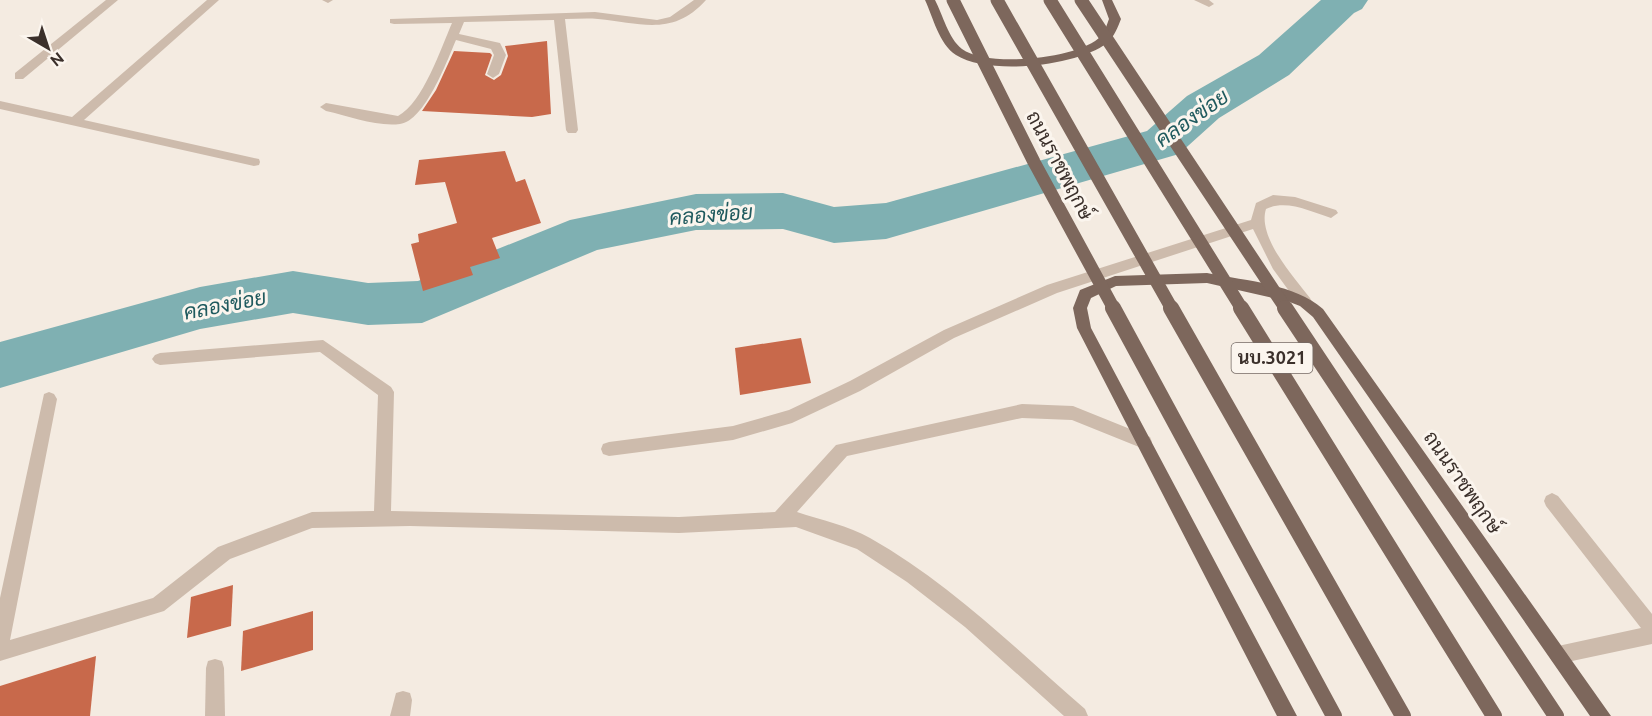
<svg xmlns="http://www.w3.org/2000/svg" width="1652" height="716" viewBox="0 0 1652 716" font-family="Ubuntu,Sarabun,sans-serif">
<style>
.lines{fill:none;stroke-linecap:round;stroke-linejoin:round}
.river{fill:#7fb0b2;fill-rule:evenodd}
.building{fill:#c8694b}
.minor{fill:#cdbbac;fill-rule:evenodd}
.major{fill:#7d675c;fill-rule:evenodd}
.major-bridge-far1{stroke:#7d675c;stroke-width:13}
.major-bridge{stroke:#7d675c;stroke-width:16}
.labels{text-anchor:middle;stroke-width:6;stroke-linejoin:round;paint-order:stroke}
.shield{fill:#fbf5ee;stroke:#756b66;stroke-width:1.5}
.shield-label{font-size:18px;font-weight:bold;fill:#3b302b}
.street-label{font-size:20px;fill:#3b302b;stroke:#fbf5ee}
.water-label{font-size:21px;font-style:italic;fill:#1f5a5e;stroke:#fbf5ee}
</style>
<rect width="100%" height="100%" fill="#f4ebe1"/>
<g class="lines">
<path class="river" d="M1321,0H1368L1362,9L1354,13L1289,75L1219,118L1179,154L886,239L834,243L783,229L696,230L597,250L422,323L368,325L293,313L200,329L0,388V342L200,287L293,271L368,283L418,281L570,220L696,194L783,193L834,207L886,203L1147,131L1187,96L1259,55Z"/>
</g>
<g class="building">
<path d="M547,41L551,114L532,117L422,111L436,90L454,51L490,53L492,55L485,75L494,80L501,75L508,56L505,46Z"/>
<path d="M505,151L516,182L525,179L541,223L492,238L500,258L470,267L473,275L423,291L411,244L419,242L418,234L457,223L445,182L415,185L419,160Z"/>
<path d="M801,338L811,383L740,395L735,348Z"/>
<path d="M233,585L231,626L187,638L191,597Z"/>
<path d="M313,611V650L241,671L243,631Z"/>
<path d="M96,656L90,716H0V686Z"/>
</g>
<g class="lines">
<g class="minor">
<path d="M106,0H118L23,79H15V73Z"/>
<path d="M207,0H219L84,120L254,158L259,159L260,162L259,165L254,166L0,109V101L72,117Z"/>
<path d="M322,0H333L328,3Z"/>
<path d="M694,0H706C673,37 641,23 598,19C587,18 576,19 565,19L578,130L576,133H568L566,130L554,20L464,22L459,34L500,43L506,55L499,74L493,78L487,74L494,55L491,49L456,40C447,61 425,121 400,124C377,127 349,116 326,111L320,107L326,103L398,116C423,103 441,48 452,23L394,24L390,23V19L595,12L657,20L670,17Z"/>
<path d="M1194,0H1209L1214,4L1209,7Z"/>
<path d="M1273,195L1295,197L1336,210L1338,213L1331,218C1311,212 1287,199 1266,209C1257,237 1294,277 1310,298L1312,302L1310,306H1300L1273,269L1253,229L1057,293L954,338L860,391L792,423L733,440L609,456L603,454L601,449L603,444L609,442L733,426L789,410L850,381L944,330L1047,285L1251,220L1256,203Z"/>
<path d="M323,340L391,387L394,392L391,511L679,517L775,512L836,445L1022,404L1073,406L1150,437L1152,442L1150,447L1144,449L1072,420L1022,418L847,456L797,512C821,520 849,526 870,538C950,583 1017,650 1085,709L1088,716H1064L965,627L907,582L857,549L796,527L679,533L410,526L312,528L230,559L164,611L0,661V598L44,394L49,392L54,394L57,399L10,640L153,598L218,547L312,512L374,511L378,395L320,352L160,365L155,363L152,359L155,355L160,353Z"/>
<path d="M1552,493L1558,496L1652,614V644L1558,664L1552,661L1549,655L1552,649L1558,646L1641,628L1546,506L1544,501L1546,496Z"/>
<path d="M215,659L222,661L224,668L225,716H205L206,668L208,661Z"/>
<path d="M403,691L410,693L412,700L410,716H390L396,693Z"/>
</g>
<g class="major">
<path d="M925,0H935C943,15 948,38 962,49C987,68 1080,59 1101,36C1105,32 1107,24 1109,19L1102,0H1112L1121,19C1118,27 1114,37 1107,43C1078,66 989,76 956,55C939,44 933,17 925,0Z"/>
<path d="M1207,273C1245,281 1293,283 1323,309L1611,716H1590L1313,317L1300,306L1287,301L1207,283L1116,286L1091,298L1087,308L1091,328L1297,716H1277L1077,328L1073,308L1080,290L1115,276Z"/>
</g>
<g class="major-bridge-far1">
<path d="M953,0L1034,162L1114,309"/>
<path d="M997,0L1172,309"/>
<path d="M1050,0L1242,309"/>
<path d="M1081,0L1286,309"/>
</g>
<g class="major-bridge">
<path d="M1113,308L1334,716"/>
<path d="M1171,308L1403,716"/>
<path d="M1241,308L1494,716"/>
<path d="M1285,308L1556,716"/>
</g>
</g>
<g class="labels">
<rect class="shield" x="1231.5" y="343" width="81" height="30" rx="4.5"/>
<g class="shield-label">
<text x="1272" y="364">นบ.3021</text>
</g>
<g class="street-label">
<text transform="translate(1060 165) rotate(62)" y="7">ถนนราชพฤกษ์</text>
<text transform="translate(1463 482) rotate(55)" y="7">ถนนราชพฤกษ์</text>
</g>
<g class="water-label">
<text transform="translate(1192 118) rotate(-35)" y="7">คลองข่อย</text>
<text transform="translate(711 215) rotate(-4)" y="7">คลองข่อย</text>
<text transform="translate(225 305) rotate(-11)" y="7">คลองข่อย</text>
</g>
</g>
<g transform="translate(48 48) rotate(141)" stroke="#fbf5ee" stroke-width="4.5" paint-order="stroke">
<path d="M0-4.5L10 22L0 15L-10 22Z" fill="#3b302b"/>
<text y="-9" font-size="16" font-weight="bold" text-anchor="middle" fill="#3b302b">N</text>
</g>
</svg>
